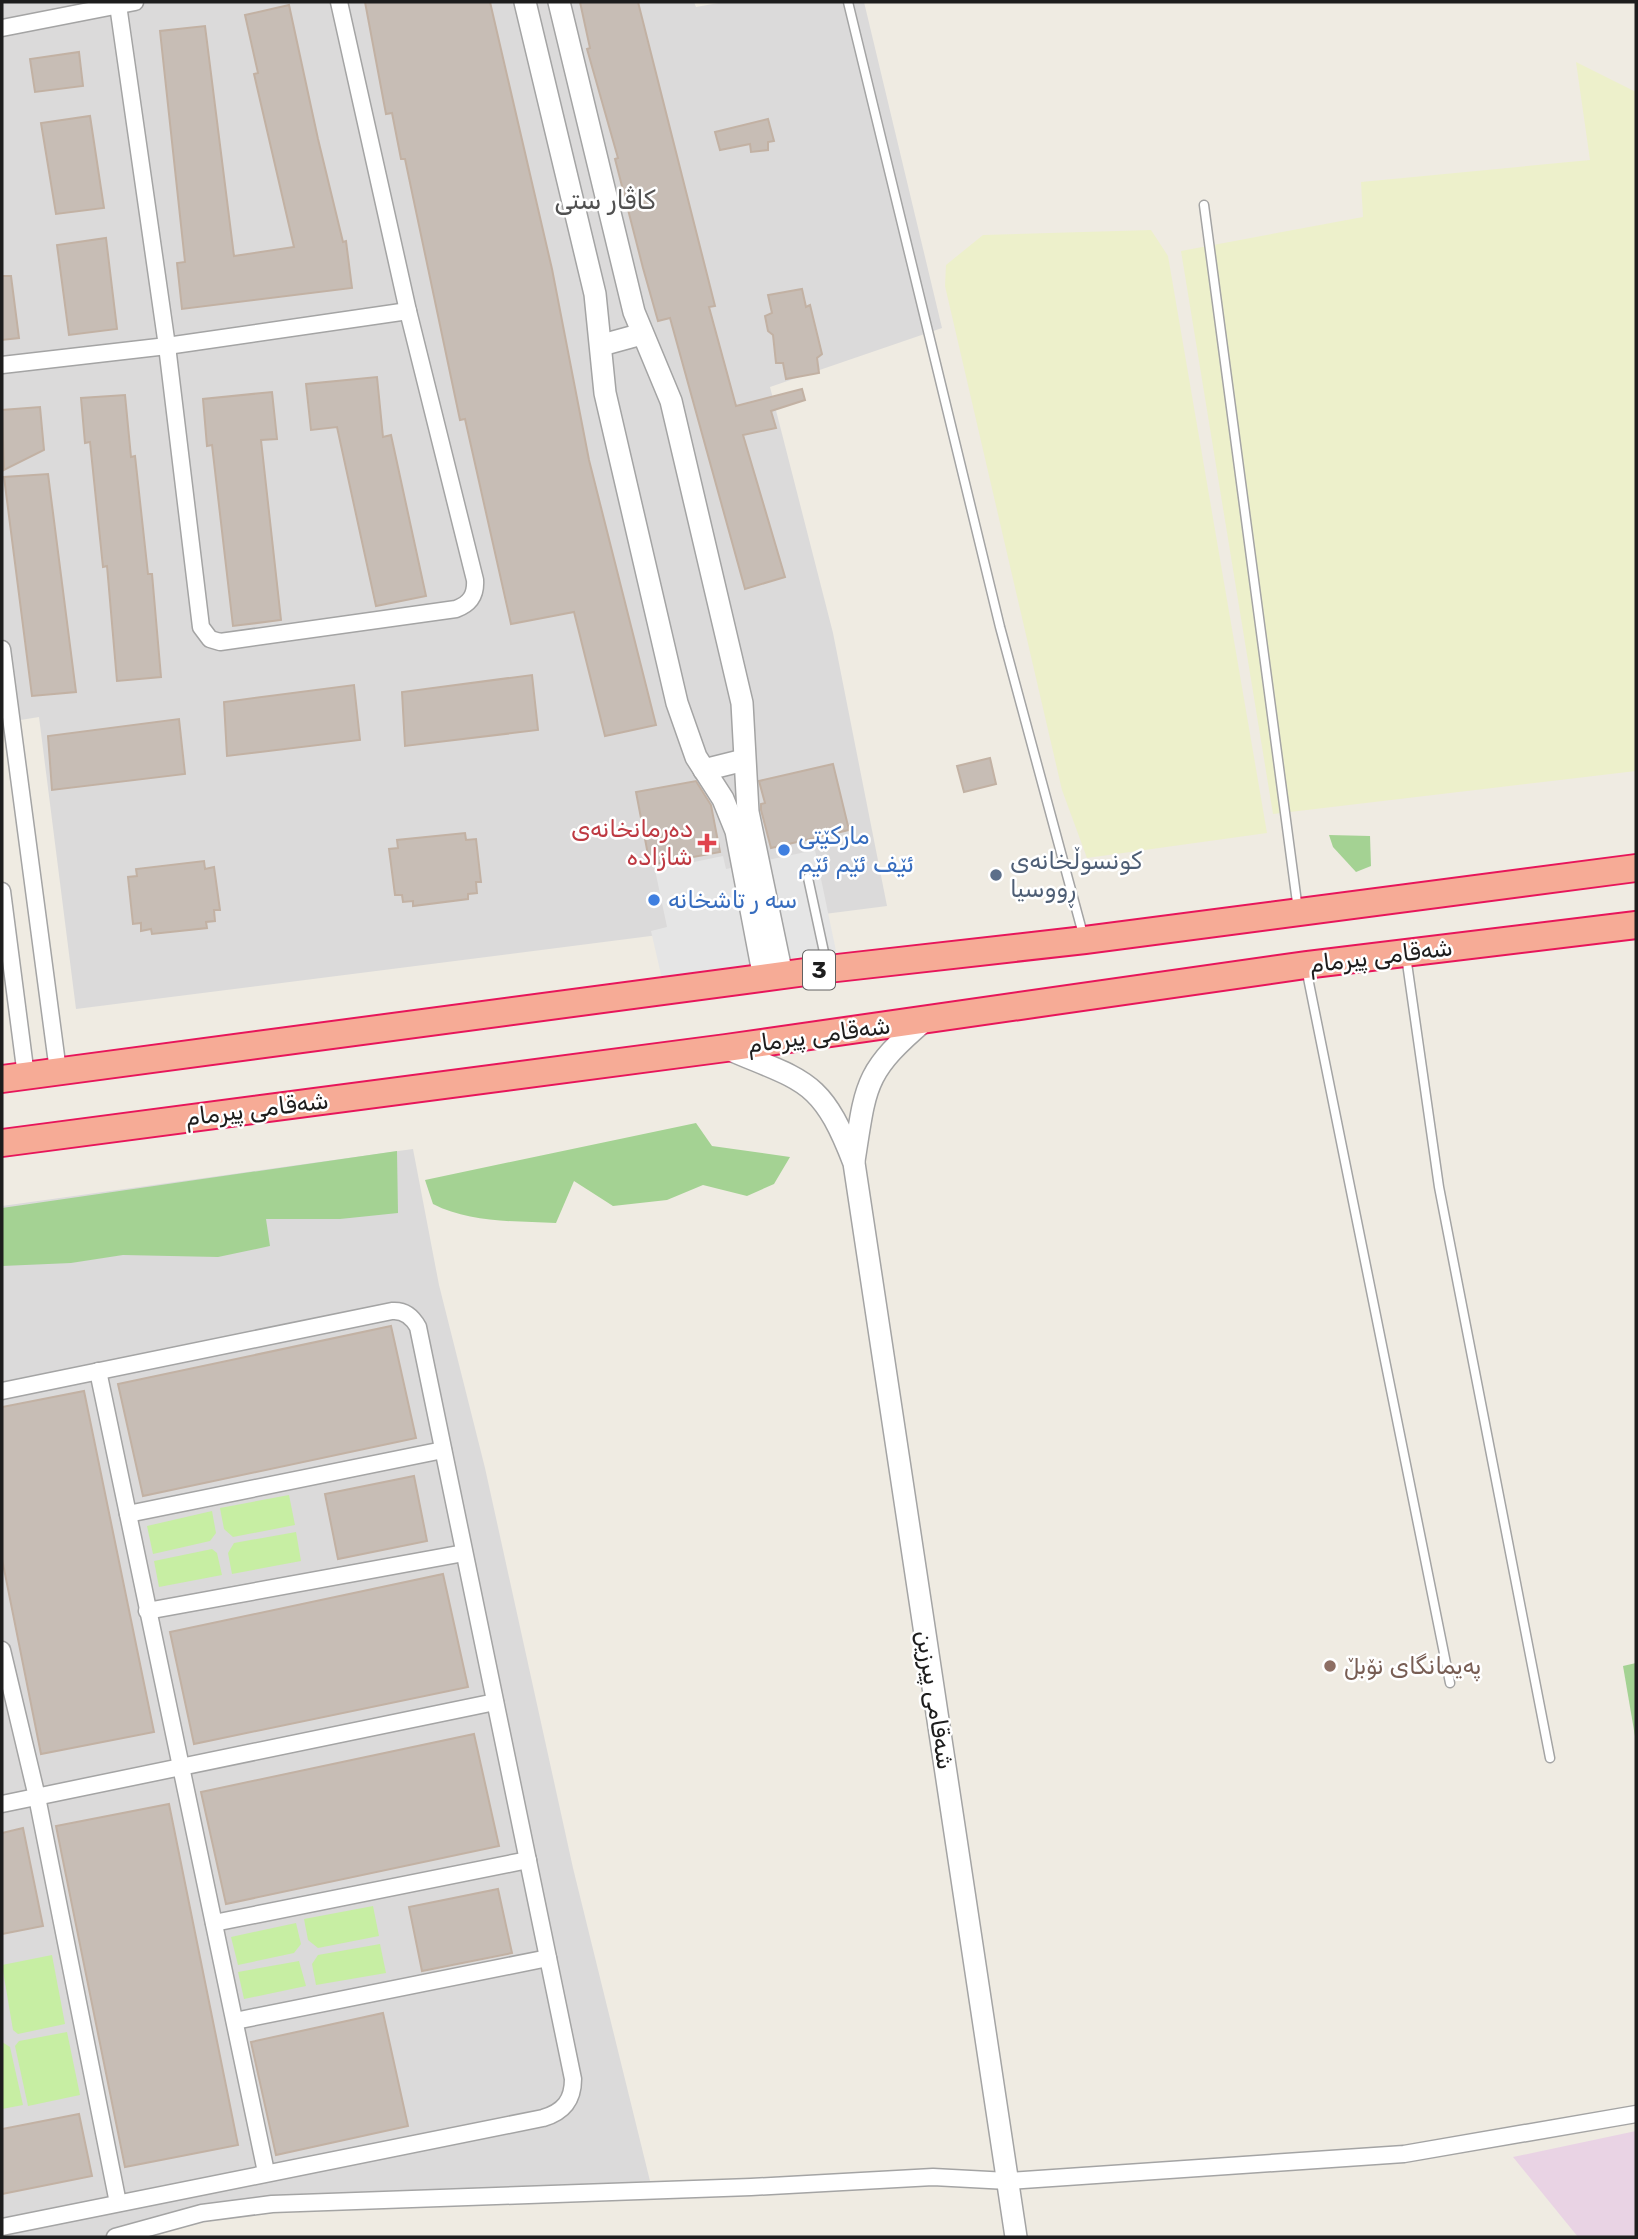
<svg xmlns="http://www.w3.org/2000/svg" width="1638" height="2239" viewBox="0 0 1638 2239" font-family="Rubik,Vazirmatn,sans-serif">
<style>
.residential{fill:#dbdada}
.industrial{fill:#e9d3e4}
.farmland{fill:#edf0cb}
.grass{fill:#c7eea3}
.forest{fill:#a4d293}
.parking{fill:#e5e5e5}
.building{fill:#c7bdb5;stroke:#c2b1a3;stroke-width:2}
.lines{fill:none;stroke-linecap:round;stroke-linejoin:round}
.service-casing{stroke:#a4a4a4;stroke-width:11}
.minor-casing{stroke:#a4a4a4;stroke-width:19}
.tertiary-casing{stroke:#a4a4a4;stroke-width:24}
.trunk-casing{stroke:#e7155a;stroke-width:30}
.service{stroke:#fff;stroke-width:8}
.minor{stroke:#fff;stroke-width:16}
.tertiary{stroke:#fff;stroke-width:21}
.trunk{stroke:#f6ab96;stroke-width:26}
.health-dot{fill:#e0444e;stroke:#fff;stroke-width:2.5}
.shop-dot{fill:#3f7fe0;stroke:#fff;stroke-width:2.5}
.service-dot{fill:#5c6f8a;stroke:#fff;stroke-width:2.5}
.education-dot{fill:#8d6e63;stroke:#fff;stroke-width:2.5}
.labels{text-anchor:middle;stroke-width:5;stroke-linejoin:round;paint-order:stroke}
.shield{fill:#fff;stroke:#616161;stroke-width:2}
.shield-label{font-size:23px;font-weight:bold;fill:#1d1d1d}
.health-label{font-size:24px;fill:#be3a42;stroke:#fff;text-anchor:end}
.shop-label{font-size:24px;fill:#366cbe;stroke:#fff;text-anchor:start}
.service-label{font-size:24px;fill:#4e5e75;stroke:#fff;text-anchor:start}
.street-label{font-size:24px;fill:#1d1d1d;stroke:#fff}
.education-label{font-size:24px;fill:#785e54;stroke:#fff;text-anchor:start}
.neighbourhood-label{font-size:26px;fill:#505050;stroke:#fff}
</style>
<rect width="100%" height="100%" fill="#efebe2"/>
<g class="residential">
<path d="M2,2H694L696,7L724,2H864L942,328L770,387L833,633L887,906L76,1009L39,717L2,723Z"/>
<path d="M413,1149L439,1285L485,1468L573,1868L651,2185L230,2205L162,2234L139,2237H2V1206Z"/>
</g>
<path class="industrial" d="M1636,2131V2237H1578L1513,2157Z"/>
<g class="farmland">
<path d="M1576,62L1636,92V771L1273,814L1181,251L1363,217L1361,182L1590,160Z"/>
<path d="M1151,230L1168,256L1267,833L1087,858L1062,790L945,286L946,265L983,235Z"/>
</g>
<g class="grass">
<path d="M289,1495L295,1525L233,1537L224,1529L220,1508Z"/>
<path d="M212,1511L216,1533L210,1541L153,1554L147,1526Z"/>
<path d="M296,1532L301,1561L232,1574L228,1553L234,1543Z"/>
<path d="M212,1549L217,1553L222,1575L159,1587L154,1561Z"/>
<path d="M373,1906L379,1936L318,1948L308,1940L304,1919Z"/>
<path d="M296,1923L301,1944L294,1953L238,1965L231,1937Z"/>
<path d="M380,1944L386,1973L316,1985L312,1964L318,1955Z"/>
<path d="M52,1955L65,2024L18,2034L13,2030L2,1965Z"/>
<path d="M299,1961L306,1986L244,1999L238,1972Z"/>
<path d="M67,2032L80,2095L28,2106L15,2046L19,2041Z"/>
<path d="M2,2042L10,2047L23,2105L2,2109Z"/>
</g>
<g class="forest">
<path d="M1329,835L1370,836L1371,866L1356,872L1333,847Z"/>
<path d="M696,1123L712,1146L790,1157L774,1184L747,1196L703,1185L667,1200L613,1206L574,1181L556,1223C515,1221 470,1223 433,1204L425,1180Z"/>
<path d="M397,1151L398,1213L340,1219H266L270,1246L218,1257L123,1255L71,1263L2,1266V1208Z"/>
<path d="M1636,1663V1742L1623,1666Z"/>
</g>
<path class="parking" d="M815,850L836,951L662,979L651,931L667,927L655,870L723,856L726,869Z"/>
<g class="building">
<path d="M365,2H490L552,269L589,460L656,725L605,736L574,612L511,624L465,419L460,420L405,159H401L392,113L386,114Z"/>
<path d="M580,2H638L715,306L709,307L736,406L802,389L805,400L771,411L776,428L743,435L785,577L745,589L670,318L658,321L643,268L615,159L618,158L587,49L590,48Z"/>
<path d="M289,5L318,139L343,242L346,241L352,288L182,309L177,263L185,262L160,31L205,26L234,256L294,247L254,74L258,73L245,15Z"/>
<path d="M79,52L83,86L35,92L30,59Z"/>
<path d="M90,116L104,208L56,214L41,123Z"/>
<path d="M768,119L774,141L768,142V150L751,152L750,144L720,150L715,132Z"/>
<path d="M106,238L117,329L69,335L57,245Z"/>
<path d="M2,276H11L19,338L2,340Z"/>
<path d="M802,289L806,307L810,305L822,354L817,358L819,373L786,379L783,363H776L773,335L768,331L765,316L772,313L768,295Z"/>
<path d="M377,377L383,437L391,435L426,596L376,606L337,427L311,430L306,384Z"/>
<path d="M272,392L277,439L261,440L281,620L233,626L212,445L207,446L203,399Z"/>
<path d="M125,395L131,457L135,456L148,574H152L161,677L117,681L107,566L103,567L90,442L85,443L81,398Z"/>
<path d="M40,407L44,450L4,470L2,410Z"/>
<path d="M48,474L76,692L32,696L4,477Z"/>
<path d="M532,675L538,730L405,746L402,692Z"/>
<path d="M354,685L360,740L227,756L224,702Z"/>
<path d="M179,719L185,774L52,790L48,736Z"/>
<path d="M990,758L996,784L964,792L957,766Z"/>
<path d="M833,764L849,830L771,848L761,810V804L765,803L759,781Z"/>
<path d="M696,781L711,805L720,852L650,865L636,792Z"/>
<path d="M465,833L466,840L476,839L481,882H476L477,893L468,894V899L413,906V901L403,902L402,895H395L389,849L398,848L397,840Z"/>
<path d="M204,861L205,869L214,867L220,910H214L215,921L206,922L207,928L152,934L151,929L141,931V923L133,924L128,877L137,876L136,869Z"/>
<path d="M391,1326L416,1438L143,1496L118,1384Z"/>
<path d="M84,1391L154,1732L41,1754L2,1559V1407Z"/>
<path d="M414,1476L427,1541L338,1559L325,1494Z"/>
<path d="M443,1574L468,1687L194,1744L170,1632Z"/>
<path d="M474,1734L499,1846L226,1904L201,1792Z"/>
<path d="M169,1804L238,2145L125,2167L56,1826Z"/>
<path d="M23,1828L43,1926L2,1934V1833Z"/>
<path d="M498,1889L512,1953L422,1971L409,1907Z"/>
<path d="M383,2013L408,2126L276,2155L251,2042Z"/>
<path d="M79,2114L92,2176L2,2194V2129Z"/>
</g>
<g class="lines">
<defs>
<g id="service">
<path d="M848,2L1000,627L1084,938"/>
<path d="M1204,205L1298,910"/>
<path d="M808,878L827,966"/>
<path d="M1406,956L1439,1187L1550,1758"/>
<path d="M1306,968L1450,1683"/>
</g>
<g id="minor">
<path d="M118,5L167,346L201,627L210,639L220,642L456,609C470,604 476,595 475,580L408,311L339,2"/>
<path d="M2,28L135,2"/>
<path d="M2,365L167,346L408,311"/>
<path d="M2,649L58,1071"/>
<path d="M2,891L26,1076"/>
<path d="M98,1371L266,2172"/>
<path d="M2,1391L392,1311C404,1310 412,1316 418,1327L573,2079C573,2100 564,2112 543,2118L2,2227"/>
<path d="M128,1514L443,1450"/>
<path d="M147,1611L464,1553"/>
<path d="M2,1650L37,1797L118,2203"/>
<path d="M2,1804L495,1702"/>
<path d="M214,1923L528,1860"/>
<path d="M235,2021L548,1958"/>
<path d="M115,2237L202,2213L272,2204L751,2187L933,2177L1008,2181L1404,2154L1636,2114"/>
</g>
<g id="tertiary">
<path d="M525,2L595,294L605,393L677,703L696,757L723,799L736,831L764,978"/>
<path d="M559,2L634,312L671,401L742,703L748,812L782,975"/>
<path d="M602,345L642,334"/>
<path d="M704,770L744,760"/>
<path d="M726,1048C804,1082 821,1077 854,1163L1016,2237"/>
<path d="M854,1161C866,1084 864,1072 925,1020"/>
</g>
<g id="trunk">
<path d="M2,1079L828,969L1085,940L1636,868"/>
<path d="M2,1143L726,1048L1306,965L1636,925"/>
</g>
</defs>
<use href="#service" class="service-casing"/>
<use href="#minor" class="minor-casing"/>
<use href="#tertiary" class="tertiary-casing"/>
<use href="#trunk" class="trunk-casing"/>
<use href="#service" class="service"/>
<use href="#minor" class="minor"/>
<use href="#tertiary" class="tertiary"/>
<use href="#trunk" class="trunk"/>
</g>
<path class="health-dot" d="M703.5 832.5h7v7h7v7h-7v7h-7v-7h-7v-7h7z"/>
<g class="shop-dot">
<circle cx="784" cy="850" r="7"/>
<circle cx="654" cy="900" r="7"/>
</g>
<circle class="service-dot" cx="996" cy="875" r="7"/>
<circle class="education-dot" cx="1330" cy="1666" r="7"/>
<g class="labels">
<rect class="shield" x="803" y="950.5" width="32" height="39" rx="5"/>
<g class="shield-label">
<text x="819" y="978">3</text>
</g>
<g class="health-label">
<text x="693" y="837">دەرمانخانەی<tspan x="693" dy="28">شازادە</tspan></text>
</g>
<g class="shop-label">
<text x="798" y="844">مارکێتی<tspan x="798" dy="28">ئێف ئێم ئێم</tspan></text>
<text x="668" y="908">سه ر تاشخانه</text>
</g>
<g class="service-label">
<text x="1010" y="869">کونسوڵخانەی<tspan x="1010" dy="28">ڕووسیا</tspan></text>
</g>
<g class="street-label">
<text transform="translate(1381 956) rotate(-7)" y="8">شەقامی پیرمام</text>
<text transform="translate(819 1035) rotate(-8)" y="8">شەقامی پیرمام</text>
<text transform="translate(257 1109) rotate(-7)" y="8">شەقامی پیرمام</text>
<text transform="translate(935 1700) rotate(81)" y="8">شەقامی پیرزین</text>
</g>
<g class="education-label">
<text x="1344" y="1674">پەیمانگای نۆبڵ</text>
</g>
<g class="neighbourhood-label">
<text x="605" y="209">کاڤار ستی</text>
</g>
</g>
<rect width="1638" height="2239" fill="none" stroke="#1d1d1d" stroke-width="7"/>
</svg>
